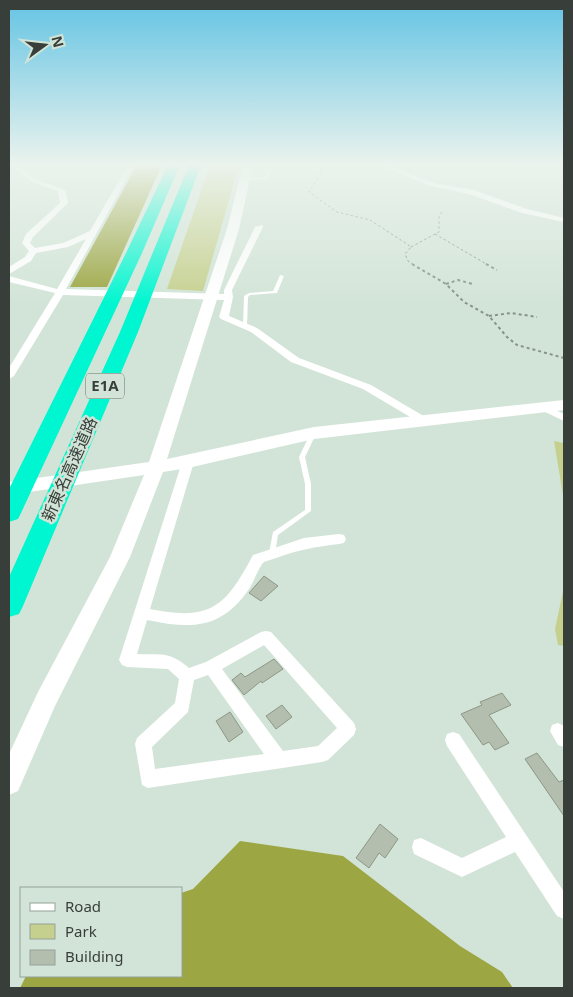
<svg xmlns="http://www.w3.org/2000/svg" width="573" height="997" viewBox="0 0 573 997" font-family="'Noto Sans','Noto Sans JP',sans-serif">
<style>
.green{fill:#c6d08e}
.forest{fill:#9ca642}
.building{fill:#b3beae;stroke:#8c9787}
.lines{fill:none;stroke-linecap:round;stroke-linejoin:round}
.path-far1{stroke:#86938a;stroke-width:1;stroke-dasharray:2.5 2.5;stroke-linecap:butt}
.path{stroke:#86938a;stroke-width:2;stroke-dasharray:3 3;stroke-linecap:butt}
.lane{fill:#fff;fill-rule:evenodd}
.street{fill:#fff;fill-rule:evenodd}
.secondary{fill:#fff;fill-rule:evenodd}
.highway{fill:#00f6d0;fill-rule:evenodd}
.labels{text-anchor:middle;stroke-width:5;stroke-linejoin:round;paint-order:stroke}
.shield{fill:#d2e4d7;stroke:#667069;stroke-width:1}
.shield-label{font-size:15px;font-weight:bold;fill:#383f3a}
.street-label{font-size:16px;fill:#383f3a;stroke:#d2e4d7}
</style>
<rect width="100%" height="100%" fill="#d2e4d7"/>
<g class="green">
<path d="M210,165H239L203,291L167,289Z"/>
<path d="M554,441L564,443V501Z"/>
<path d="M564,587V646L558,645L555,629Z"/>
</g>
<g class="forest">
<path d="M137,165H162L107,287H70Z"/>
<path d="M240,841L343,856L460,946L502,972L513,988H20L26,976H181V893L193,889Z"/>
</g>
<g class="building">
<path d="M264,576L278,586L261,601L249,593Z"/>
<path d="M274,659L283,669L262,683L261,681L244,695L232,680L241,673L245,677Z"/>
<path d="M502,693L511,705L489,715L509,743L495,750L489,742L483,745L461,714L482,705L480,702Z"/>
<path d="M282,705L292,717L276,729L266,716Z"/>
<path d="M230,712L243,732L229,742L216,721Z"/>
<path d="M537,753L559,782L564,780V816L525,759Z"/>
<path d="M380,824L398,839L385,858L379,853L369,868L356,858Z"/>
</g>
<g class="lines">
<g class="path-far1">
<path d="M318,165L321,168L320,175L309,192L337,212L370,220L407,244L411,247L405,254L408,261L414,265"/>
<path d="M435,234L488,265"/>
<path d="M411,247L439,232V217L443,210"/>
</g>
<g class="path">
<path d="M412,264L446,284L464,302L489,316L507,337L517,345L564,358"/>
<path d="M486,264L497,270"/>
<path d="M446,284L458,280L473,284"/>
<path d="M489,316L511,313L537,317"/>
</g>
<g class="lane">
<path d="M273,165H276L266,179L245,180L243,179L245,178L264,177Z"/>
<path d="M280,275L284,276L277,293L250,295L248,297L247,326L245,327H243L244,296L249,293L273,291Z"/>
<path d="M313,432L316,434L305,457L311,484V511L278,535L275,553L274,555H270L269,553L273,532L305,510V484L299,457L310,434Z"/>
</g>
<g class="street">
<path d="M9,165H16L37,180L65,190L68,203L33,237L30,243L35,248L63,243L90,231L128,165H134L66,289L224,294V290L255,227L262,225L263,227L232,290L233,297L229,316L257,328L299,358L371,385L432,421L426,425L422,424L363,389L291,362L251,332L221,319L219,317L224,300L63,295L14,376L9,379V368L55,293L9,282V276L57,289L86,239L68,247L36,253L31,261L9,274V267L25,257L29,251L22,243L26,234L60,203L58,191L33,182Z"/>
<path d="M380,165H388L434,183L474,190L527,209L564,218V222L522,213L469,194L430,186Z"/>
<path d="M545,405L564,414V421L541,410L540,408Z"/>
<path d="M188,458L194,462L150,609C210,621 225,608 253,555L304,538L339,534L344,535L346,539L344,543L339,544C316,547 301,549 279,557C275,559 268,560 264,562C260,565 253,583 249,589C221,630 191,629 147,620L137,654C162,655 169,651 189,668L206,662L261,632L266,631L271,632L354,723L356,729L354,735L328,760L322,762L148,788L142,785L135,744L137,738L175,703L179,679L168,669L127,667L122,665L119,660L182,462ZM264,645L337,728L318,746L283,751L222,669ZM208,675L264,754L155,769L152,747L188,712L194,680Z"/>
<path d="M558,723L564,726V747L558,745L550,731L552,725Z"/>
<path d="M453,732L459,734L564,892V919L557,916L515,852L462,877L414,854L412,847L414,840L421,838L462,858L506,837L447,746L445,740L447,734Z"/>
</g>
<path class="secondary" d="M243,165H253L239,229L167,459L314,427L564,400V410L314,439L188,468L163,472L130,557L55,706L18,791L9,795V754L38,692L110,557L144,475L9,495V482L149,462L227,229Z"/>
<g class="highway">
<path d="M168,165H180L142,253L21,513L18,519L9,522V489L126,253Z"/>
<path d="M189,165H201L138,332L23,606L19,614L9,617V577L120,332Z"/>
</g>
</g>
<linearGradient id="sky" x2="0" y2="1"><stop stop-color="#64c4e4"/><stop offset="0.54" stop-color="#ebf3ed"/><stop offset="1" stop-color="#ebf3ed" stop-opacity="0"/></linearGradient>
<rect width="573" height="304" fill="url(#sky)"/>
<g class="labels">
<rect class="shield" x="86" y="373.5" width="38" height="25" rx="4"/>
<g class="shield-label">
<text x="105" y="391">E1A</text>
</g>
<g class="street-label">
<text transform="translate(69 469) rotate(-66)" y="6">新東名高速道路</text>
</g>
</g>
<rect width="573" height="997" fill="none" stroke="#383f3a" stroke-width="20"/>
<rect x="20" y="887" width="162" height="90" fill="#d2e4d7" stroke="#94a298"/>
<rect x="30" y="903" width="25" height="8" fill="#ffffff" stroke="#94a298"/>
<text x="65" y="912" font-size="15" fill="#383f3a">Road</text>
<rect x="30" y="924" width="25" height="15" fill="#c6d08e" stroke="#94a298"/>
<text x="65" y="937" font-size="15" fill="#383f3a">Park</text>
<rect x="30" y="950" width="25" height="15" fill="#b3beae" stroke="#94a298"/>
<text x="65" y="962" font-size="15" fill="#383f3a">Building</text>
<g transform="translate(45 45) rotate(75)" stroke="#d2e4d7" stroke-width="4" paint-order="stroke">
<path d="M0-4L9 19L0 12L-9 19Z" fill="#383f3a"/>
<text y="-8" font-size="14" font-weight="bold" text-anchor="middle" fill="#383f3a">N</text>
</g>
</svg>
